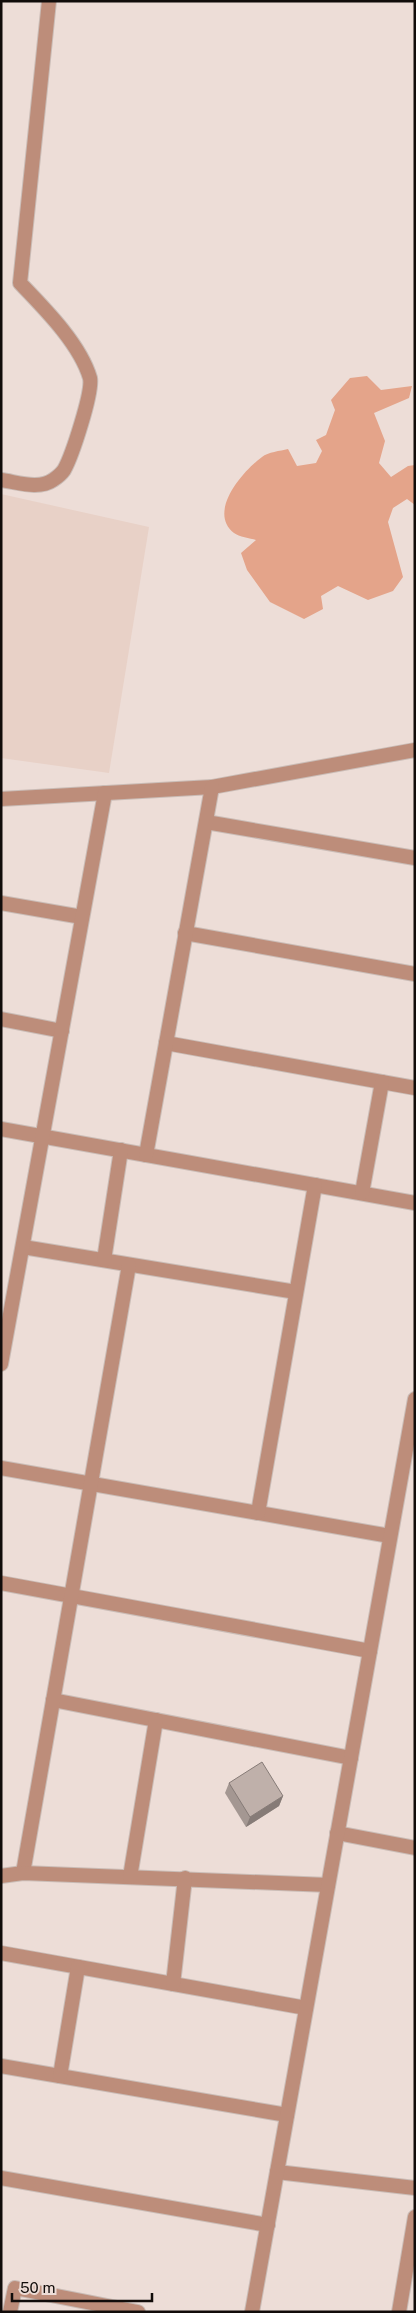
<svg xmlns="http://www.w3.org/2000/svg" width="416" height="2313" viewBox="0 0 416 2313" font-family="'Public Sans',sans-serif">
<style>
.built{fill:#e8d1c7}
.water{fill:#e4a48a}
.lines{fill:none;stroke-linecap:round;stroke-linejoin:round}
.minor-casing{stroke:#cabcb6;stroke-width:16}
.tertiary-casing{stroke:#cabcb6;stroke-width:16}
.minor{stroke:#bd8d7a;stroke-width:14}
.tertiary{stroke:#bd8d7a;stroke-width:14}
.wall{fill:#a49792}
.shaded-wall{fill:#867b77}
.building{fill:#bfb0aa;stroke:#867b77}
</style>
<rect width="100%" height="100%" fill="#edddd7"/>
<path class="built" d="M1,494L149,527L109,773L1,758Z"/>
<path class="water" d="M367,376L381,390L412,386L409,398L374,413L385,441L379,463L391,477L408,466L415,465V505L407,499L393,508L388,522L403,577L393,591L368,600L338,586L321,596L323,609L304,619L270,602L247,570L241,553L256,540C250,538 239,537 234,533C207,512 243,471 262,457C268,452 280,451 288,449L297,466L316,463L322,451L316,440L326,435L335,410L331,400L350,378Z"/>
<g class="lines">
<defs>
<g id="minor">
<path d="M1,480C17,482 39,490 53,480C56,478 62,473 64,470C72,456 93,392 90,378C80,344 45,309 20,283L49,1"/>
<path d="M1,799L212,787L415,750"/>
<path d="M206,822L415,858"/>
<path d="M1,903L82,917"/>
<path d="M185,933L415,974"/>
<path d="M1,1019L62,1031"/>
<path d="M166,1043L415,1088"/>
<path d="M1,1129L415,1203"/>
<path d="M146,1155L212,787"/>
<path d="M362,1193L382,1082"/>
<path d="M23,1247L296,1292"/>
<path d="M104,1260L121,1150"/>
<path d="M1,1364L105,793"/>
<path d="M1,1468L390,1536"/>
<path d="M258,1513L315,1185"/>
<path d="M1,1583L370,1651"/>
<path d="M53,1700L351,1758"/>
<path d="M337,1833L415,1848"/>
<path d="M23,1873L129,1265"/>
<path d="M1,1876L23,1873L328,1885"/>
<path d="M130,1877L156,1720"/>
<path d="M1,1953L306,2008"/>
<path d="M173,1984L185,1878"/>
<path d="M1,2066L287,2115"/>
<path d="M60,2076L78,1967"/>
<path d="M277,2172L415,2188"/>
<path d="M1,2178L268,2225"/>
<path d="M10,2312L15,2288L138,2312"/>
<path d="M399,2312L415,2217"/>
</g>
<path id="tertiary" d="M252,2312L415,1399"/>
</defs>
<use href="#minor" class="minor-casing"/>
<use href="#tertiary" class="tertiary-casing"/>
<use href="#minor" class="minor"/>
<use href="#tertiary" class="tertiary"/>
</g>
<path class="wall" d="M229,1783L283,1796L279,1806L246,1827L225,1793Z"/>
<path class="shaded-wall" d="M283,1796L279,1806L246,1827L250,1817Z"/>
<path class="building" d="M262,1762L283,1796L250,1817L229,1783Z"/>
<rect width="416" height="2313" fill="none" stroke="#110c0a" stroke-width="5"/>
<path d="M12 2293v8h140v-8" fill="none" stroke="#110c0a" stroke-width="2.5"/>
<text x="20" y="2293" font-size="15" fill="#110c0a" stroke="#edddd7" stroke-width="4" paint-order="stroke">50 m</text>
</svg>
